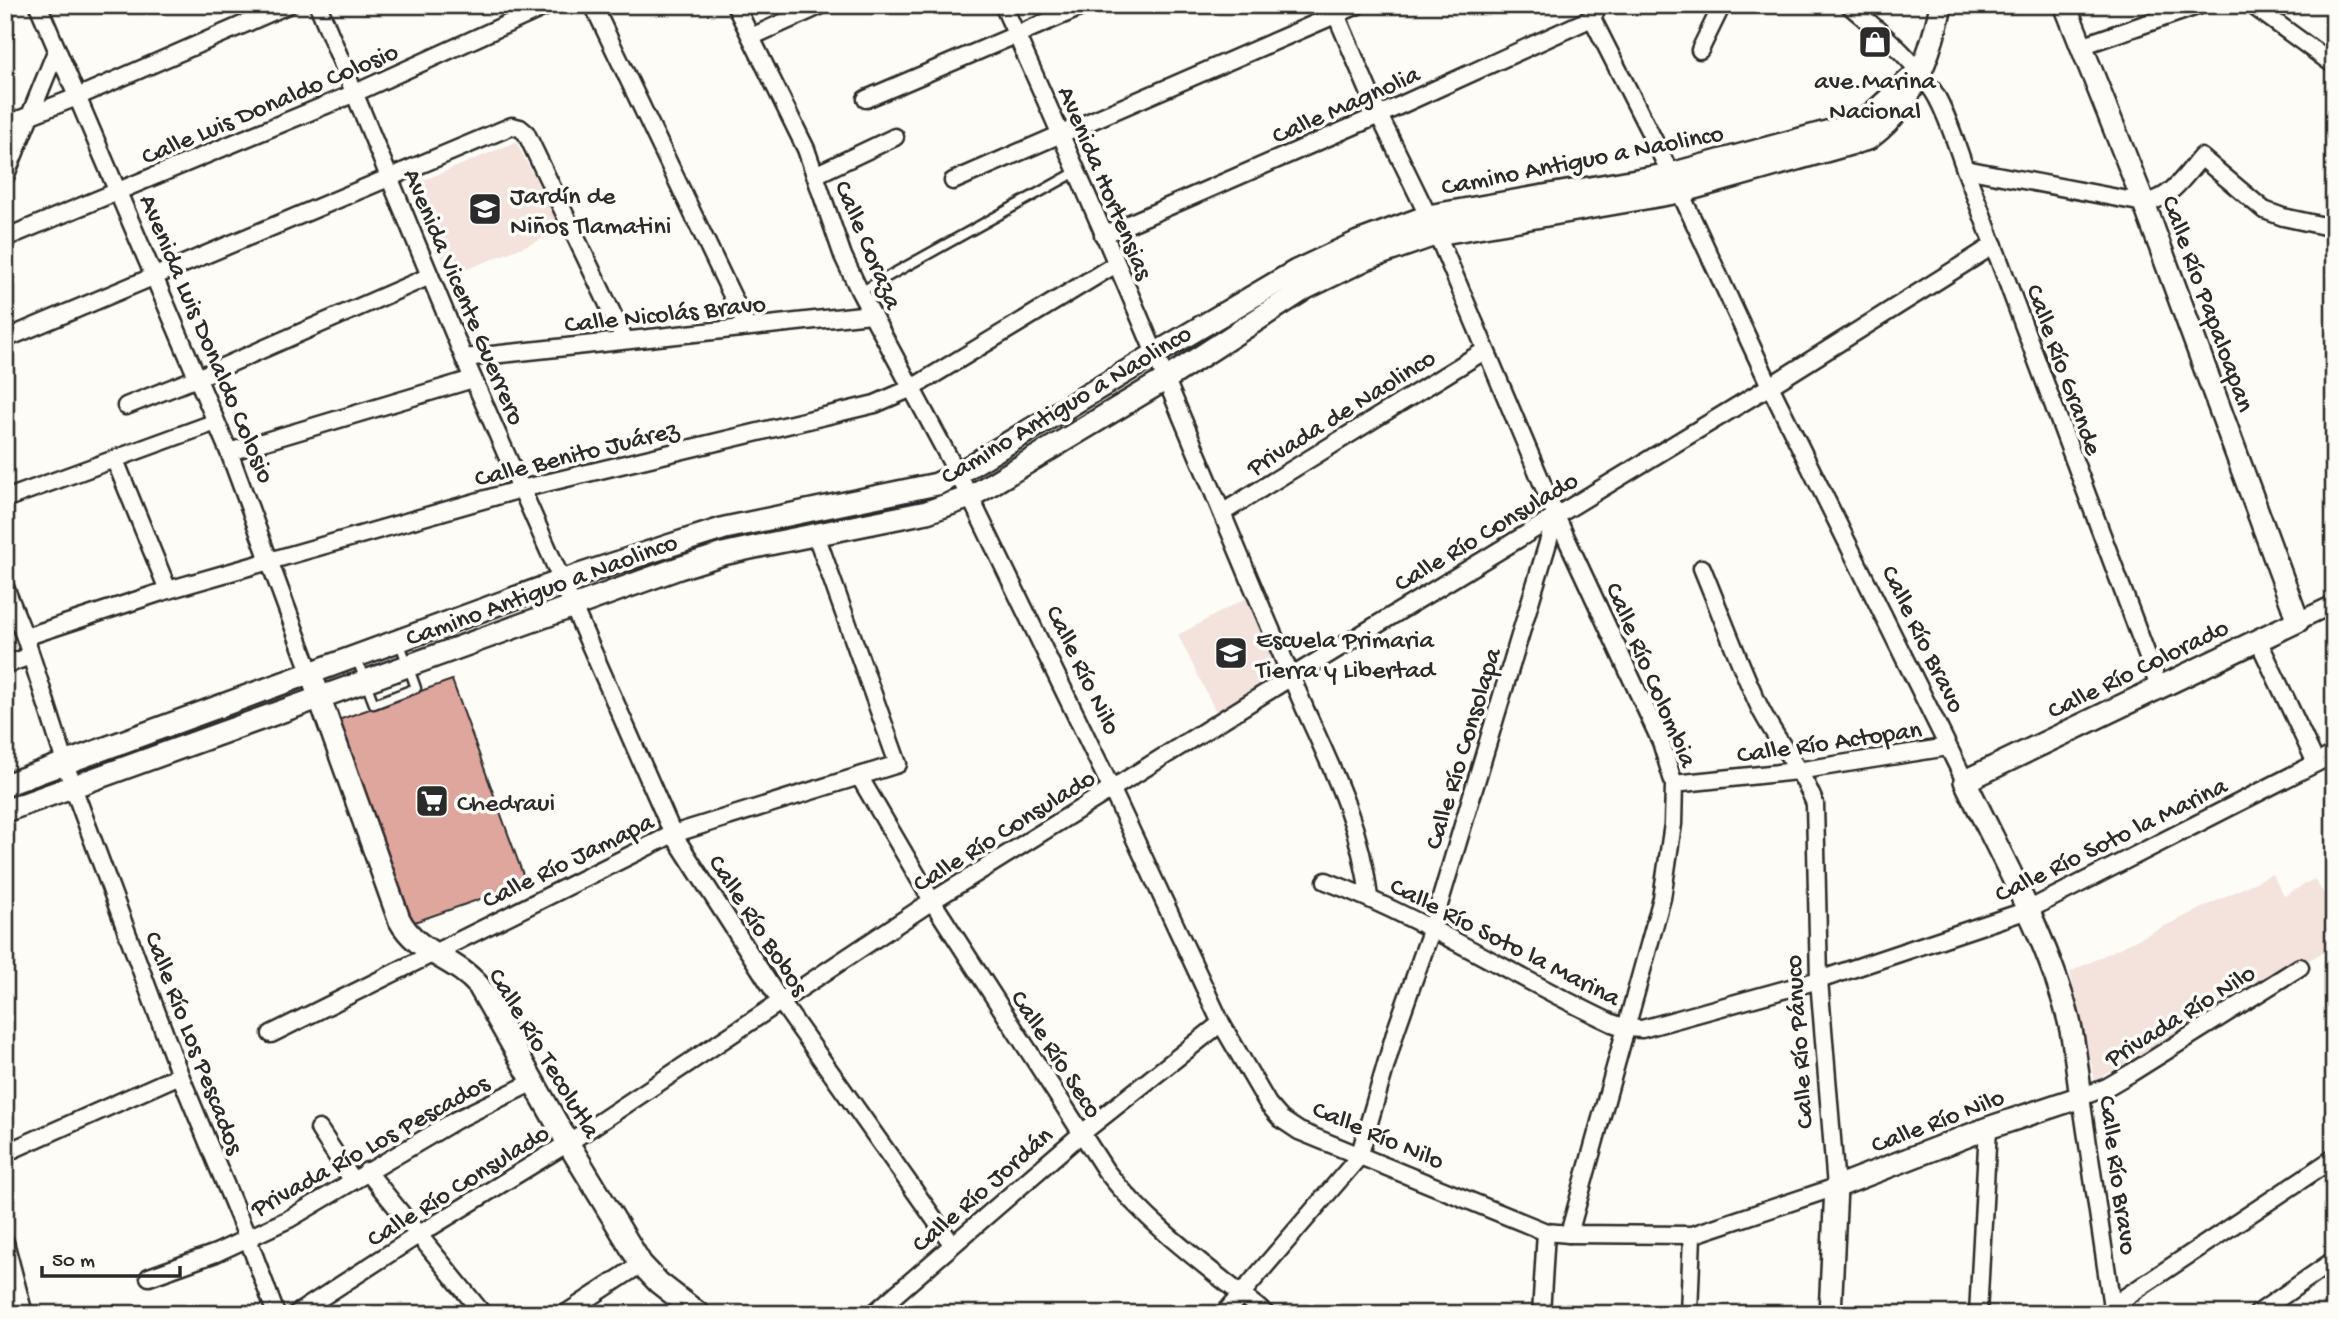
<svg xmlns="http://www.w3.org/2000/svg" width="2339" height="1319" viewBox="0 0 2339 1319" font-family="'Gochi Hand',sans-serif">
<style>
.built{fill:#f4e2dc}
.building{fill:#dfa69d;stroke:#2b2b2b;stroke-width:2}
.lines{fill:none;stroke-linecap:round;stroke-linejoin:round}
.lane-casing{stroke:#2b2b2b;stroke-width:13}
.street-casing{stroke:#2b2b2b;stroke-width:21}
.secondary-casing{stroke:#2b2b2b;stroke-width:26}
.lane{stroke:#fdfcf7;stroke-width:8}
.street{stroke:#fdfcf7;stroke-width:16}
.secondary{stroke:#fdfcf7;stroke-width:21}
.labels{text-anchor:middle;stroke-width:7;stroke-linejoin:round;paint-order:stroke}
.poi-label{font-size:26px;fill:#2b2b2b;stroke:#fdfcf7;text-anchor:start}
.street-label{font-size:26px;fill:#2b2b2b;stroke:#fdfcf7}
</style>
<rect width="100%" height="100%" fill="#fdfcf7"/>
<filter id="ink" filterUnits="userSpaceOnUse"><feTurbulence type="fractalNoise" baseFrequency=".0143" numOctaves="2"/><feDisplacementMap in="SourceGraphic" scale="14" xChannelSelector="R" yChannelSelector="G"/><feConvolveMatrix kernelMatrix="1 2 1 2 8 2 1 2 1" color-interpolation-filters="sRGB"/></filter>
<g filter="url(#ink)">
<g class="built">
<path d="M516,142L563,231L450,276L410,186Z"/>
<path d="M1248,597L1283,672L1216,712L1178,635Z"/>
<path d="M2272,874L2284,896L2314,879L2334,909V946L2095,1080L2070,972Z"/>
</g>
<path class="building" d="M452,680L526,883L412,923L338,720Z"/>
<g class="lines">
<defs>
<g id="lane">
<path d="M860,292L1076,172"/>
<path d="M356,657L374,704L416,688L399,641"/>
</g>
<g id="street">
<path d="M38,5L229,452L311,674"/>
<path d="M318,5L464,358L673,834L781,1002L952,1244"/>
<path d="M593,5L747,327"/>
<path d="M735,5L806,149L843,256L860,292L970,497L1112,790L1221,1023L1268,1104L1281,1119L1299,1131L1546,1232L1569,1234L1692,1235L1836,1187L1819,980L1815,804C1802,769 1775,740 1759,706C1738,661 1721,614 1702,568"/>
<path d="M1003,5C1091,199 1173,396 1255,592C1272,631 1288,670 1305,709C1334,772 1361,828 1369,897"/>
<path d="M1332,5L1379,115L1437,234L1556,516L1661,742L1674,784L1673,824L1662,898L1569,1234"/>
<path d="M1849,5C1880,32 1913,58 1935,94C1948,116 1956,144 1965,169L2159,687"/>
<path d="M2252,5L2334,65"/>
<path d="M1592,18L1680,192L1770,386L1965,781"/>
<path d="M751,37L822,5"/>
<path d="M2081,46L2200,5"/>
<path d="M1700,50L1722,5"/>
<path d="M866,99L1086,5"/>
<path d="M5,125L77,97L288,5"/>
<path d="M1965,169L2144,203C2171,199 2184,177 2201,157L2264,210L2283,217L2334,228"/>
<path d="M815,175L895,137"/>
<path d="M5,177L57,49"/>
<path d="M953,181L1358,5"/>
<path d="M1103,235L1379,115L1592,18L1599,5"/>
<path d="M5,238L355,93L549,5"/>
<path d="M5,339L512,126L520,128L526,133L625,340"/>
<path d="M464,358L871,314"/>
<path d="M126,406L197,378L430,276"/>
<path d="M229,452L473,379"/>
<path d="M115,460L168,590"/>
<path d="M5,499L216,422"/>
<path d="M1222,513L1484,351"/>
<path d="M5,587L25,637L73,787L180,1075L248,1239L276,1314"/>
<path d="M2298,621L2334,604"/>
<path d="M25,637L168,590L521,489L875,404L912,388L1116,264"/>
<path d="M2258,640L2316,763"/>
<path d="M5,665L31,656"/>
<path d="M859,776L932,901L1106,1171C1152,1229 1209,1268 1266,1314"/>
<path d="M1674,784L1797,771L1948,747"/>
<path d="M1326,881C1426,919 1516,978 1612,1023L1626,1028L1642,1029L1819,980L2028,910L2334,754"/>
<path d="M271,1034L673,834L898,764L816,535"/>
<path d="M319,1129L353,1181"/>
<path d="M5,1153L180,1075"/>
<path d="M367,1171L483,1314"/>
<path d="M5,1242L24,1314"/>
<path d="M149,1277L216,1253L289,1219L456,1120L533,1082"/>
<path d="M2112,1306L2334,1158"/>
<path d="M296,1314L418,1235L568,1143L932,901L1291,677L1770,386L1994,245"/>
<path d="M565,1314L641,1264"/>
<path d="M873,1314L1081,1134L1221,1023"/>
<path d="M1224,1314L1359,1157L1396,1030L1432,928L1556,516"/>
<path d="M1541,1314L1546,1232"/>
<path d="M1689,1314L1692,1235"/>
<path d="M1978,1314L1988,1128"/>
<path d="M2113,1314L2081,1097L2107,1087L2131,1073L2300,967"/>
<path d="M2257,1314L2334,1260"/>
</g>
<g id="secondary">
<path d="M315,685L399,919C417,954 454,957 479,986L568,1143L641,1264L659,1283L699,1314"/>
<path d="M5,785L561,581L671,545L725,528L937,484L957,474L1155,354L1296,271L1358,242L1428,216L1671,174L1860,123C1880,110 1896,90 1915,75"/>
<path d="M5,811L679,568L723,554L764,545L927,512L970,497L1166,379L1306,288L1366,259L1437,234L1680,192L1868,139C1911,109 1931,55 1941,5"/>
<path d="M1830,1314L1836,1187L1988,1128L2081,1097C2077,1071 2075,1043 2068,1017C2047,937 2001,856 1965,781L2298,621L2144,203L2065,5"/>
</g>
</defs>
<use href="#lane" class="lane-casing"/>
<use href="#street" class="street-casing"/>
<use href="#secondary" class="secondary-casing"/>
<use href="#lane" class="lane"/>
<use href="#street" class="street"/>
<use href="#secondary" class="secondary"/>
</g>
</g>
<defs>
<symbol id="shop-square" viewBox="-11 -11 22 22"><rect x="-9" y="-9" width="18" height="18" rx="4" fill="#2b2b2b" stroke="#fdfcf7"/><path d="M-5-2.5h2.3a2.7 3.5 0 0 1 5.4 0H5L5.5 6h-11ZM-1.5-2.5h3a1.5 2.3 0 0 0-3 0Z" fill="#fff"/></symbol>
<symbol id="school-square" viewBox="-11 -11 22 22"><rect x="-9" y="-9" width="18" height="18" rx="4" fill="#2b2b2b" stroke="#fdfcf7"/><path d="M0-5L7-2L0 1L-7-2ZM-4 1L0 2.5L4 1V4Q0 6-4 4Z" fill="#fff"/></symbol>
<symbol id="supermarket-square" viewBox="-11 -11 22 22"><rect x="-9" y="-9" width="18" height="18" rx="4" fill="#2b2b2b" stroke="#fdfcf7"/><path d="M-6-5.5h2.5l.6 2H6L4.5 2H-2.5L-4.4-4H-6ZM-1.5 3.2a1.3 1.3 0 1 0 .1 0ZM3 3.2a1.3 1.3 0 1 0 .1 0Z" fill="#fff"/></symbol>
</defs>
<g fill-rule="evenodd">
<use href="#shop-square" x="1856" y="23" width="38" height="38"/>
<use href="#school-square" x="466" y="190" width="38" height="38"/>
<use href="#school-square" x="1212" y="634" width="38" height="38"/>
<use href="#supermarket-square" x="413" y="782" width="38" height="38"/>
</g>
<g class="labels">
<g class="poi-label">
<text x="1875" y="88" text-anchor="middle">ave.Marina<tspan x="1875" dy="30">Nacional</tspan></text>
<text x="510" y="203">Jardín de<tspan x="510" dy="30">Niños Tlamatini</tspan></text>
<text x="1256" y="647">Escuela Primaria<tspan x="1256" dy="30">Tierra y Libertad</tspan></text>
<text x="457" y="810">Chedraui</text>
</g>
<g class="street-label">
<text transform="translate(269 102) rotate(-23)" y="9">Calle Luis Donaldo Colosio</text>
<text transform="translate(1345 103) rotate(-24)" y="9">Calle Magnolia</text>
<text transform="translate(1582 158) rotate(-11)" y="9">Camino Antiguo a Naolinco</text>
<text transform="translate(1107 182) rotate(67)" y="9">Avenida Hortensias</text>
<text transform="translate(870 244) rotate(67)" y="9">Calle Coraza</text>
<text transform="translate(466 296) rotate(67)" y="9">Avenida Vicente Guerrero</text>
<text transform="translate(2210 303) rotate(70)" y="9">Calle Río Papaloapan</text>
<text transform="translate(665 312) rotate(-6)" y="9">Calle Nicolás Bravo</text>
<text transform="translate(209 338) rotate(67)" y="9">Avenida Luis Donaldo Colosio</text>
<text transform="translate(2066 369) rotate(70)" y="9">Calle Río Grande</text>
<text transform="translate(1065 403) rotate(-31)" y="9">Camino Antiguo a Naolinco</text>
<text transform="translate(1340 411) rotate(-32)" y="9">Privada de Naolinco</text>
<text transform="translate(576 452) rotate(-14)" y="9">Calle Benito Juárez</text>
<text transform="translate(1485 530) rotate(-31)" y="9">Calle Río Consulado</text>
<text transform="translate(541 588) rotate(-20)" y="9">Camino Antiguo a Naolinco</text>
<text transform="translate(1925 638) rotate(64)" y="9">Calle Río Bravo</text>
<text transform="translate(2137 667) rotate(-26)" y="9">Calle Río Colorado</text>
<text transform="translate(1085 669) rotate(64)" y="9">Calle Río Nilo</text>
<text transform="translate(1653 674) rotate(67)" y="9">Calle Río Colombia</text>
<text transform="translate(1829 740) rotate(-8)" y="9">Calle Río Actopan</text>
<text transform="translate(1461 748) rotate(-73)" y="9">Calle Río Consolapa</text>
<text transform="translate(1003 829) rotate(-32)" y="9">Calle Río Consulado</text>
<text transform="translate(2110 838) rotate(-26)" y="9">Calle Río Soto la Marina</text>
<text transform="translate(567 859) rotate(-26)" y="9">Calle Río Jamapa</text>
<text transform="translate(760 924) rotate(57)" y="9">Calle Río Bobos</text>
<text transform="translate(1506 940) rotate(27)" y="9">Calle Río Soto la Marina</text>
<text transform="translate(2179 1014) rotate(-32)" y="9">Privada Río Nilo</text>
<text transform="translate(196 1042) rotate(69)" y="9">Calle Río Los Pescados</text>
<text transform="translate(1797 1042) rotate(-94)" y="9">Calle Río Pánuco</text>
<text transform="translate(546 1052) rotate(59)" y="9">Calle Río Tecolutla</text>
<text transform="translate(1058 1053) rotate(57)" y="9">Calle Río Seco</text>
<text transform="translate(1937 1119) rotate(-21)" y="9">Calle Río Nilo</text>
<text transform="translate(1379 1133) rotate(23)" y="9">Calle Río Nilo</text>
<text transform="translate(369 1144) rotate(-29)" y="9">Privada Río Los Pescados</text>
<text transform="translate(2120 1175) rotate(82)" y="9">Calle Río Bravo</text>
<text transform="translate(457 1184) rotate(-32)" y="9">Calle Río Consulado</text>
<text transform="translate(981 1188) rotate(-41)" y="9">Calle Río Jordán</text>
</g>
</g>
<rect width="2339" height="1319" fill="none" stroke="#fdfcf7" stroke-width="28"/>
<rect x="14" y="14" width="2311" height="1291" fill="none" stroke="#2b2b2b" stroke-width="2.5" filter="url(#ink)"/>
<path d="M42 1266v10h138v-10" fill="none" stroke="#2b2b2b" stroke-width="3.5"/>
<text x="52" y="1266" font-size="21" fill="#2b2b2b" stroke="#fdfcf7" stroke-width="5" paint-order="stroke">50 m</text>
</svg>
